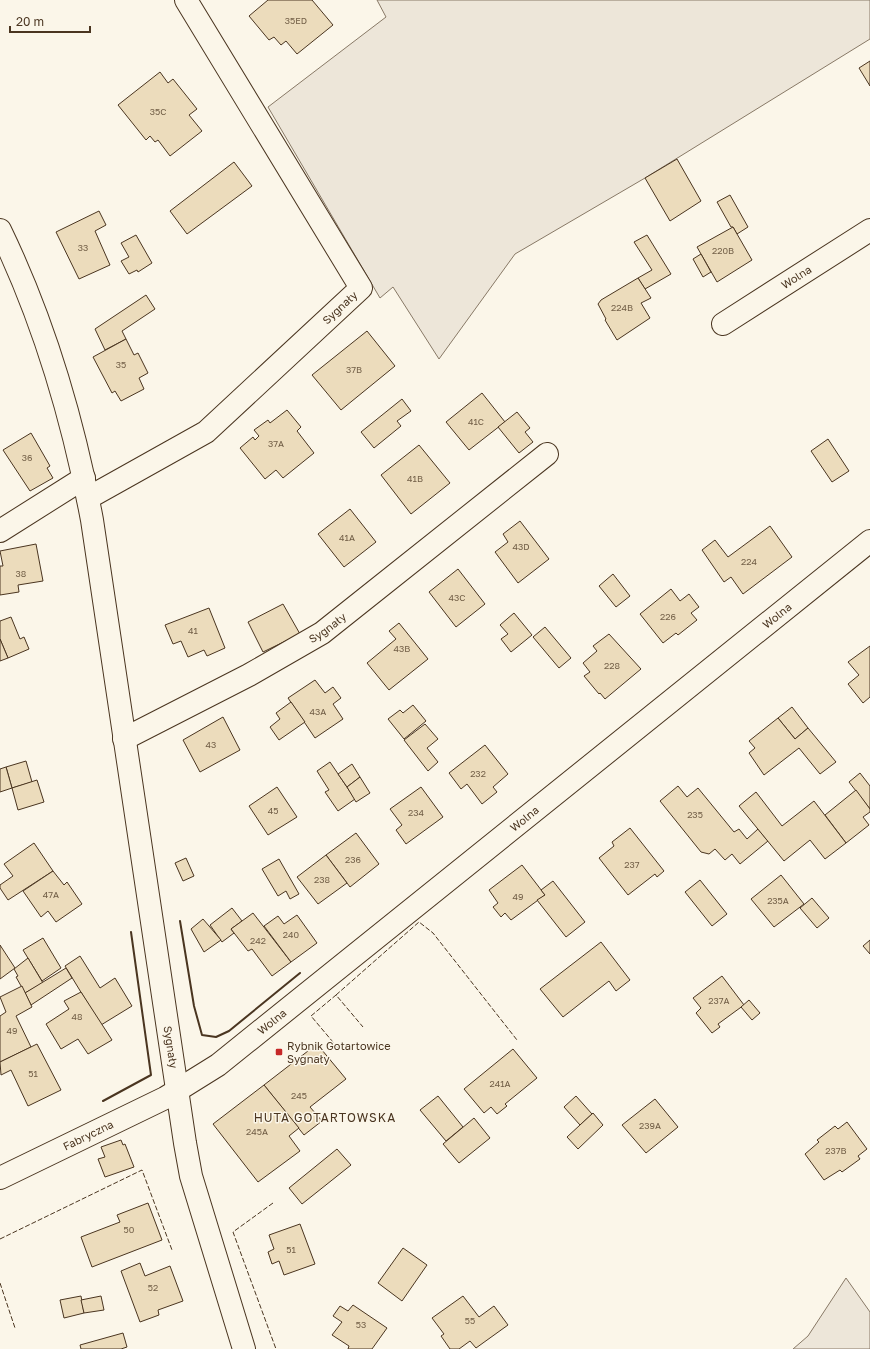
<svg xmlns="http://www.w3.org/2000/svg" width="870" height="1349" viewBox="0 0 870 1349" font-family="'Golos Text',sans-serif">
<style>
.green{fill:#ede6d9;stroke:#887966}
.building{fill:#ecdcbc;stroke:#4a3520}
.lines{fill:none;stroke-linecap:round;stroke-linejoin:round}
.minor-casing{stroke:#4a3520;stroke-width:24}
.minor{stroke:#fbf6e9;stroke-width:22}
.fence{stroke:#4a3520;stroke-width:1;stroke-dasharray:5 2;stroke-linecap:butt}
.wall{stroke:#4a3520;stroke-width:2}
.poi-dot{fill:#c62828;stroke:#fbf6e9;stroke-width:1.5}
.labels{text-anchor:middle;stroke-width:3;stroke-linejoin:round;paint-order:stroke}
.number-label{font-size:9px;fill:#725f47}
.street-label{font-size:11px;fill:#4a3520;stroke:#fbf6e9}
.poi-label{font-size:11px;fill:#4a3520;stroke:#fbf6e9;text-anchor:start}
.neighbourhood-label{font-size:12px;letter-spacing:1px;fill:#4a3520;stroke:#fbf6e9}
</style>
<rect width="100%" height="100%" fill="#fbf6e9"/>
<g class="green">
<path d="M377,0H870V39L645,178L515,254L439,359L393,287L380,298L268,107L386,17Z"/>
<path d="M846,1278L870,1312V1349H793L808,1336Z"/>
</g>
<g class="building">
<path d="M268,0H312L333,25L297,54L286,41L281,45L274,37L269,40L249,16Z"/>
<path d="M870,61V86L859,68Z"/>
<path d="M160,72L168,83L173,79L197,109L189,115L202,131L170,156L158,140L155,142L150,136L146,140L118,105Z"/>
<path d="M677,159L701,201L670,221L645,178Z"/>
<path d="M234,162L252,186L187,234L170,211Z"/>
<path d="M730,195L748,227L737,234L733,227H731L717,202Z"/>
<path d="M99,211L106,225L95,231L110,265L79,279L56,232Z"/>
<path d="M733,227L752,260L717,282L697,247Z"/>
<path d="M136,235L152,263L138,272L137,270L129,274L121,261L129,257L121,243Z"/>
<path d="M647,235L671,274L645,289L638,278L652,270L634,242Z"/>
<path d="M701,254L711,272L703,277L693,259Z"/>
<path d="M638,278L651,298L641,303L650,318L617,340L605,320L606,319L598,304L601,300Z"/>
<path d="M146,295L155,309L122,331L126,339L105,350L95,329Z"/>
<path d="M367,331L395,366L341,410L312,375Z"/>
<path d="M126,339L134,355L138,353L148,373L139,378L144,389L121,401L115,391L112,393L93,357Z"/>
<path d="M482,393L505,422L469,450L446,422Z"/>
<path d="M402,399L411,411L397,421L401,426L374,448L361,432Z"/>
<path d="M287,410L301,427L297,431L314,453L283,478L276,470L265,479L240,448L253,437L255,440L259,436L254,430L268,420L270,423Z"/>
<path d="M517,412L530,428L525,432L533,442L519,453L498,427Z"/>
<path d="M31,433L50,466L47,468L53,478L30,491L3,450Z"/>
<path d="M828,439L849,471L832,482L811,451Z"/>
<path d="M419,445L450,483L411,514L381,475Z"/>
<path d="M350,509L376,542L344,567L318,534Z"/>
<path d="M520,521L549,559L518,583L495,552L508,542L503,534Z"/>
<path d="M770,526L792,557L743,594L731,577L724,582L702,550L715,540L728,557Z"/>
<path d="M36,544L43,581L18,585L19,592L0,595V566H3L0,551Z"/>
<path d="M458,569L485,604L456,627L429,592Z"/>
<path d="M613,574L630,596L616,607L599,586Z"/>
<path d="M671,589L680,601L689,594L699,607L691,613L697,620L678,635L676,633L663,643L640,614Z"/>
<path d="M283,604L300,634L263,652L248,622Z"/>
<path d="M209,608L225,648L207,656L204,650L188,657L181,641L173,644L165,625Z"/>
<path d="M514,613L532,635L511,652L501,639L508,634L500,625Z"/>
<path d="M11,617L20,639L24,637L29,649L8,658L0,639V621Z"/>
<path d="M399,623L428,659L389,690L367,663L396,639L389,631Z"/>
<path d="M545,627L571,658L559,668L533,637Z"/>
<path d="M609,634L641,669L605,699L600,693L599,694L584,676L590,672L583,663L597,651L593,646Z"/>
<path d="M0,639L8,658L0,661Z"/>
<path d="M870,646V697L863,703L848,684L859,675L848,662Z"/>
<path d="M315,680L325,693L333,687L341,698L333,704L343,719L315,738L288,698Z"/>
<path d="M291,702L305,722L279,740L270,727L280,719L276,713Z"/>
<path d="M413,705L426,721L404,739L388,719L400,710L403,713Z"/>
<path d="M792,707L808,728L795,739L778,718Z"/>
<path d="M223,717L240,750L200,772L183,740Z"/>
<path d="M778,718L795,739L808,728L836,762L820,774L799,748L764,775L749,753L755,748L749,741Z"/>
<path d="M425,724L438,739L427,748L438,762L428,771L404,740Z"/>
<path d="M485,745L508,774L493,787L497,792L482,804L467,784L461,789L449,773Z"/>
<path d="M26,761L32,782L12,788L6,767Z"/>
<path d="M330,762L355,799L338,811L325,792L329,790L317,771Z"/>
<path d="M352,764L360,777L347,787L338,774Z"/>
<path d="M6,767L12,788L0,792V769Z"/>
<path d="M860,773L870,786V809L849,782Z"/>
<path d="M360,777L370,793L356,802L347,787Z"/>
<path d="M37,780L44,802L18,810L12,788Z"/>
<path d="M678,786L687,797L698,788L734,832L739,829L747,839L758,829L768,841L740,864L732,854L725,860L715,849L709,854L701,852L660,801Z"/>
<path d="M277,787L297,817L268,835L249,806Z"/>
<path d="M421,787L443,817L406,844L396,830L402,825L390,809Z"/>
<path d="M856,790L870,809V812L863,817L869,825L846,843L825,815Z"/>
<path d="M756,792L782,826L814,801L846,843L825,859L810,840L784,861L739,806Z"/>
<path d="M630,828L664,871L657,877L655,874L628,895L599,858L614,846L612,842Z"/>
<path d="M356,833L379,864L350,887L326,855Z"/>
<path d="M34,843L53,871L8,900L0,888V885L13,876L4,864Z"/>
<path d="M326,855L347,883L318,904L297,877Z"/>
<path d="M186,858L194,876L183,881L175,863Z"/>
<path d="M279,859L299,894L290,899L286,891L278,896L262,869Z"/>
<path d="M522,865L545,895L511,920L505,913L501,917L493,907L498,903L489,890Z"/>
<path d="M53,871L64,885L67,882L82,904L56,922L48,911L41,917L23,891Z"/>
<path d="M781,875L804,904L774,927L751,899Z"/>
<path d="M700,880L727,914L712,926L685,892Z"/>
<path d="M553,881L585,922L566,937L537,900L545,895L541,890Z"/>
<path d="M812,898L829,918L817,928L800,908Z"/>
<path d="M232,908L242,921L231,929L234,933L222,942L210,925Z"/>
<path d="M253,913L291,962L272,976L252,949L248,951L231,929Z"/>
<path d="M297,915L317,943L291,962L264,926L278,916L284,924Z"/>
<path d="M203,919L221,940L204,952L191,929Z"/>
<path d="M43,938L61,968L42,981L23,950Z"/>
<path d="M870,940V954L863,946Z"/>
<path d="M601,942L630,980L616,991L609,981L563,1017L540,989Z"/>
<path d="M0,945L15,968L0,979Z"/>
<path d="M80,956L100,988L115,978L132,1006L101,1025L65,966Z"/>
<path d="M28,958L43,983L25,993L16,977L18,976L14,969Z"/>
<path d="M66,968L72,978L31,1005L25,993Z"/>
<path d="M722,976L744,1005L718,1024L720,1027L712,1033L696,1013L701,1008L693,998Z"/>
<path d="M22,986L32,1007L16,1016L31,1047L0,1062V1016L6,1012L0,997Z"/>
<path d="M81,992L112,1040L88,1054L78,1039L61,1049L46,1024L69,1009L64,1001Z"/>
<path d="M749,1000L760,1013L752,1020L741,1007Z"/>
<path d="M37,1044L61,1090L28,1106L11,1070L1,1075L0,1062Z"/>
<path d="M317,1044L346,1079L310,1107L322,1121L304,1135L264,1085Z"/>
<path d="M513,1049L537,1078L505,1104L507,1106L497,1114L491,1107L484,1113L464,1089Z"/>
<path d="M264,1085L299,1128L289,1136L300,1151L258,1182L213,1124Z"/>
<path d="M438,1096L463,1127L446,1141L420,1110Z"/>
<path d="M576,1096L592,1114L580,1125L564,1107Z"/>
<path d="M655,1099L678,1127L646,1153L622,1125Z"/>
<path d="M593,1113L603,1125L578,1149L567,1137Z"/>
<path d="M474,1118L490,1138L459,1163L443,1144Z"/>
<path d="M847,1122L867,1149L858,1156L860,1159L842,1172L840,1170L824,1180L805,1154L819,1142L817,1140L835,1126L838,1129Z"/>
<path d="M121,1140L123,1145L125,1144L134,1167L105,1177L98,1159L105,1157L101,1147Z"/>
<path d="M337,1149L351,1165L302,1204L289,1188Z"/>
<path d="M148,1203L162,1240L92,1267L81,1237L120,1222L117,1215Z"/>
<path d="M300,1224L315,1264L284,1275L279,1261L272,1264L268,1252L274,1249L269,1235Z"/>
<path d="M403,1248L427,1265L402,1301L378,1283Z"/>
<path d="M140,1263L145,1276L170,1266L183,1301L158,1310L159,1315L140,1322L121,1271Z"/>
<path d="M81,1296L84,1313L64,1318L60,1300Z"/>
<path d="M101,1296L104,1310L84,1313L81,1300Z"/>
<path d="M463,1296L479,1317L494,1306L508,1325L476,1348L470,1341L459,1349H450L441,1336L444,1334L432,1318Z"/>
<path d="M353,1305L387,1328L372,1349H348L349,1346L332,1335L342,1322L333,1316L340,1306L348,1311Z"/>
<path d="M123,1333L127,1347L121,1349H81L80,1345Z"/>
</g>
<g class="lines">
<defs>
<g id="minor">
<path id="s1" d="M0,230C45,323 73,419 92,520L185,1143L191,1176L244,1349"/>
<path id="s2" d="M723,324L870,230"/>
<path id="s3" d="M88,498L206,432L361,288L186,0"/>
<path d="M0,531L84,478"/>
<path id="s4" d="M124,739L249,675L322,633L547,454"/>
<path id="s5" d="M0,1178L165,1098L218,1065L870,541"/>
</g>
</defs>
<use href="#minor" class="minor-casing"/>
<use href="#minor" class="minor"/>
<g class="fence">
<path d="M336,995L419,922L433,933L517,1040"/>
<path d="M338,1048L311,1016L336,995L363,1027"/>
<path d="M273,1203L233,1232L276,1349"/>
<path d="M0,1239L142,1170L172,1250"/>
<path d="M0,1283L15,1328"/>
</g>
<g class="wall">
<path d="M180,921L194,1006L202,1035L216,1037L229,1031L300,973"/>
<path d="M103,1101L151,1075L131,932"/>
</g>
</g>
<rect class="poi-dot" x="275" y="1048" width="8" height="8" rx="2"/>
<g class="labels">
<g class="number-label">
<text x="296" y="24">35ED</text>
<text x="158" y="115">35C</text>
<text x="83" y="251">33</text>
<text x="723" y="254">220B</text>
<text x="622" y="311">224B</text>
<text x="121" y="368">35</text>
<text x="354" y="373">37B</text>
<text x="476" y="425">41C</text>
<text x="276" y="447">37A</text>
<text x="27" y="461">36</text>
<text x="415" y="482">41B</text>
<text x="347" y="541">41A</text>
<text x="521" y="550">43D</text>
<text x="749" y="565">224</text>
<text x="21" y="577">38</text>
<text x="457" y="601">43C</text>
<text x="668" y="620">226</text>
<text x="193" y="634">41</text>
<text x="402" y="652">43B</text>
<text x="612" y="669">228</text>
<text x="318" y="715">43A</text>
<text x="211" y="748">43</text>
<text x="478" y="777">232</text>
<text x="273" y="814">45</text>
<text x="416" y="816">234</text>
<text x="695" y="818">235</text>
<text x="353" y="863">236</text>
<text x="632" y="868">237</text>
<text x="322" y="883">238</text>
<text x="51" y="898">47A</text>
<text x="518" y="900">49</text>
<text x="778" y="904">235A</text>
<text x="291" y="938">240</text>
<text x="258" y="944">242</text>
<text x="719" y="1004">237A</text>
<text x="77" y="1020">48</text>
<text x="12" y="1034">49</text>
<text x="33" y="1077">51</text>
<text x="500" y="1087">241A</text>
<text x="299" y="1099">245</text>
<text x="650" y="1129">239A</text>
<text x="257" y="1135">245A</text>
<text x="836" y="1154">237B</text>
<text x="129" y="1233">50</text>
<text x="291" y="1253">51</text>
<text x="153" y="1291">52</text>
<text x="470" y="1324">55</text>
<text x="361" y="1328">53</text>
</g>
<g class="street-label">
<text dy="4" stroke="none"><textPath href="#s2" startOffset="87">Wolna</textPath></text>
<text dy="4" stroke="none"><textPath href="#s3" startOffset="318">Sygnały</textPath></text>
<text dy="4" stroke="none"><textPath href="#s5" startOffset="963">Wolna</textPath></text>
<text dy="4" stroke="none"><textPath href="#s4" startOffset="232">Sygnały</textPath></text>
<text dy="4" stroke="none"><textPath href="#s5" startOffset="639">Wolna</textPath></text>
<text dy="4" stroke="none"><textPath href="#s5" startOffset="315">Wolna</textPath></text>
<text dy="4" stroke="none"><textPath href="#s1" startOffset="838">Sygnały</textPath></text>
<text dy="4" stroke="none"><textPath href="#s5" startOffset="98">Fabryczna</textPath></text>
</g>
<g class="poi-label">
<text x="287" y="1050">Rybnik Gotartowice<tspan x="287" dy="13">Sygnały</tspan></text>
</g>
<g class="neighbourhood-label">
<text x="325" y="1122">HUTA GOTARTOWSKA</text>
</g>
</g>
<path d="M10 26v6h80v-6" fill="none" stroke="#4a3520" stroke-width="2"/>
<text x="16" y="26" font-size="12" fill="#4a3520" stroke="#fbf6e9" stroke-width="3" paint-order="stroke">20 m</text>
</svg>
